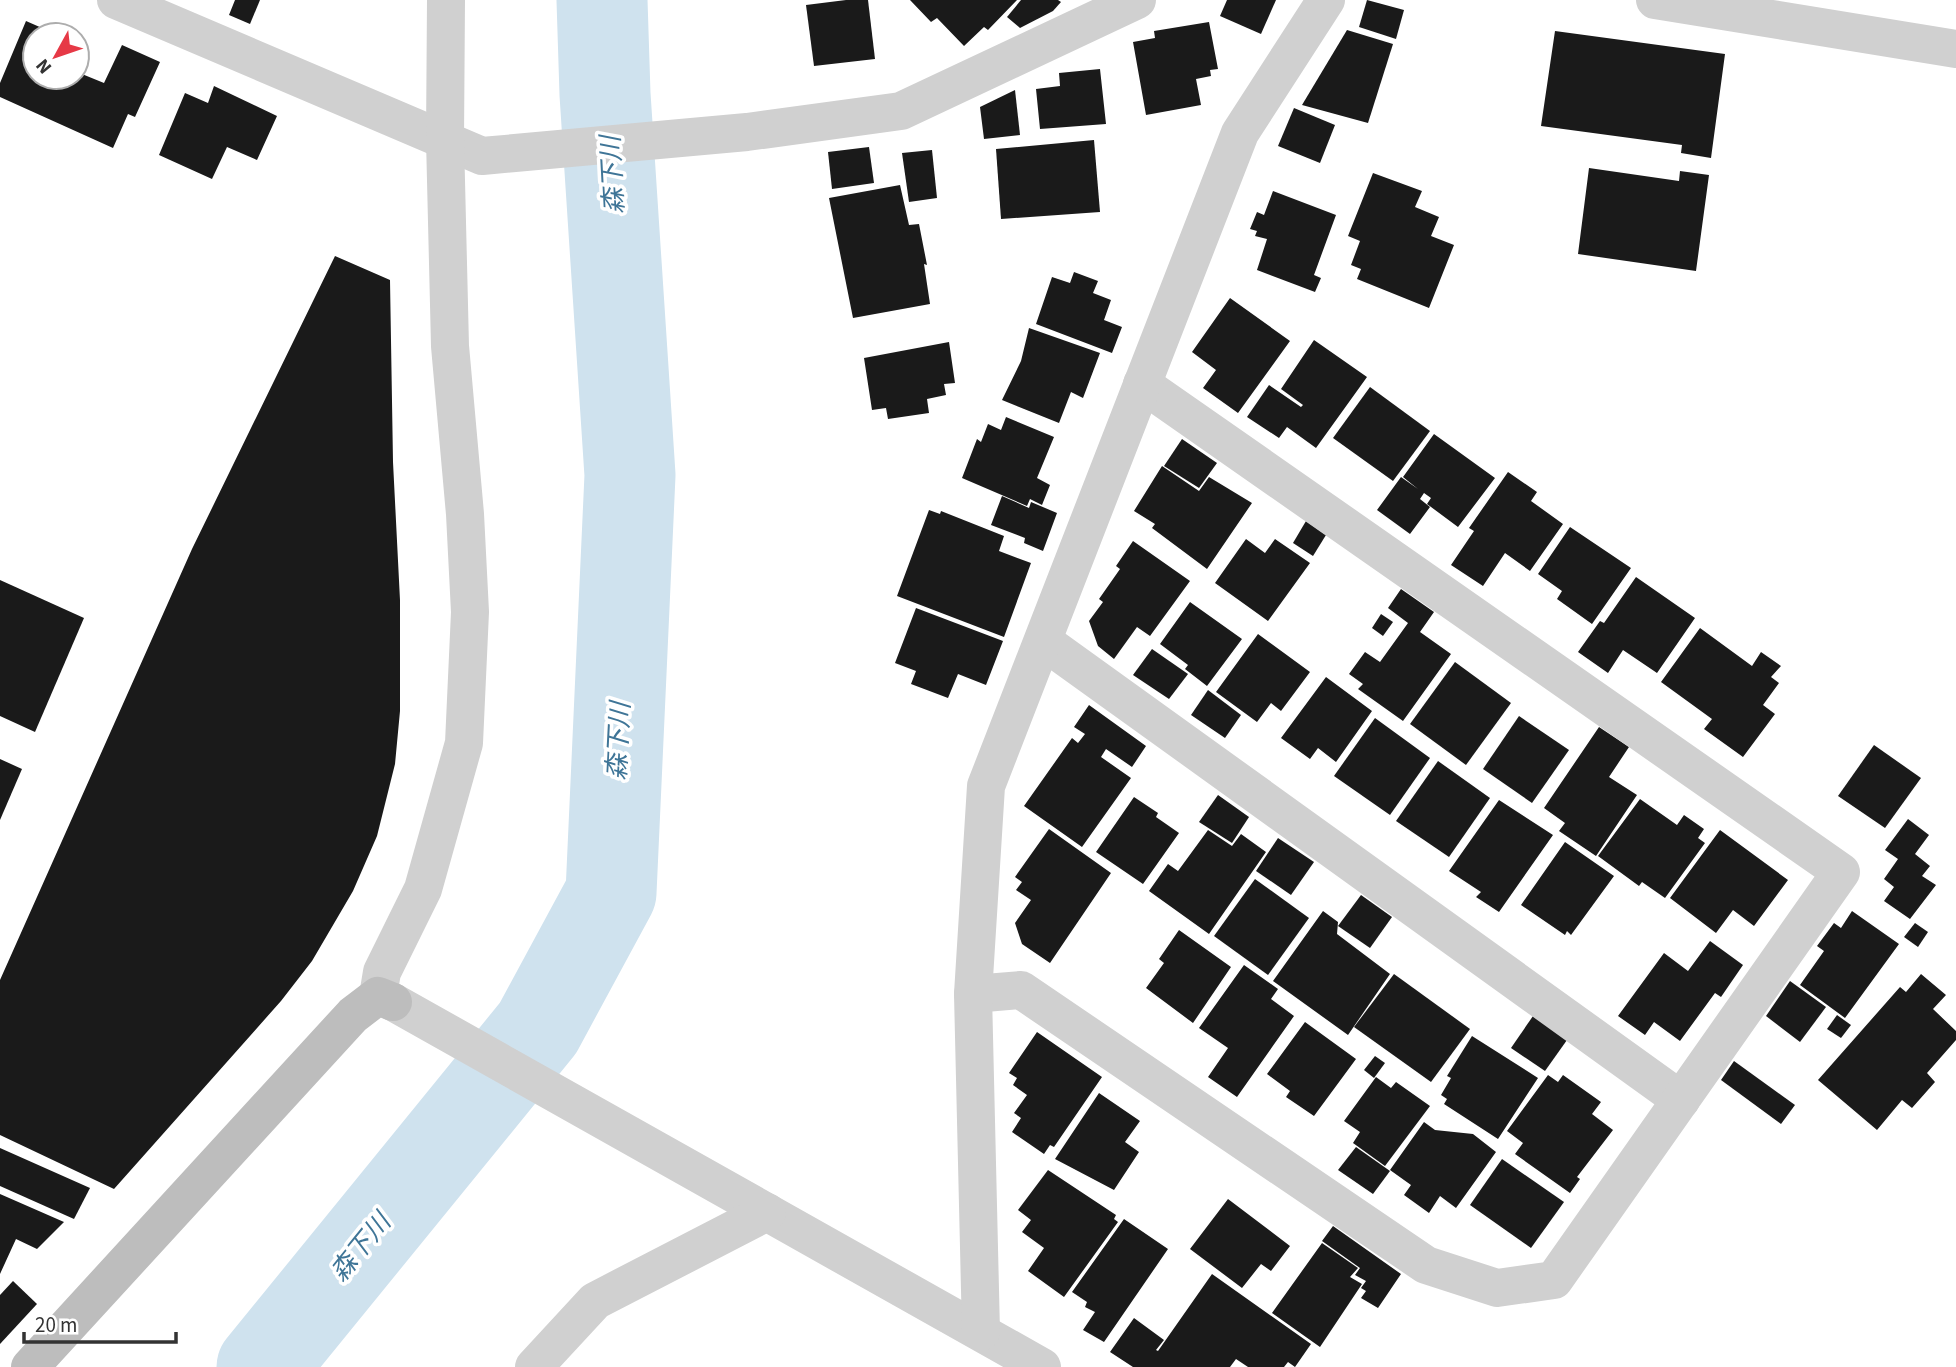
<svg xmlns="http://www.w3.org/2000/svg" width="1956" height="1367" viewBox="0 0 1956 1367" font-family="'Source Sans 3','Noto Sans JP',sans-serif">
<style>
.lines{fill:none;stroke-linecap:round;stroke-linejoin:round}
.river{stroke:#cfe2ee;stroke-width:91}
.building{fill:#1a1a1a}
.street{stroke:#d0d0d0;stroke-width:38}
.secondary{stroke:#bdbdbd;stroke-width:38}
.labels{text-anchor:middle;stroke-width:7;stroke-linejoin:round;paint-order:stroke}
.water-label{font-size:26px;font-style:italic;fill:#3f7597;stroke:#fff}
</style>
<rect width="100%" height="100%" fill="#fff"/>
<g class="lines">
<path class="river" d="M262,1367L538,1028L611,893L630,475L605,94L602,0"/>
</g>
<g class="building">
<path d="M235,0H260L250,24L229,15Z"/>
<path d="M846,0H868L875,59L814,66L806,5Z"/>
<path d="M910,0H1017L988,30L984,27L964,46L937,18L931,22Z"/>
<path d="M1021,0H1058L1061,2L1053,11L1020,28L1007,17Z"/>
<path d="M1227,0H1276L1261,34L1220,16Z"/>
<path d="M1367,0L1404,10L1396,39L1359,27Z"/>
<path d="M26,21L58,35H35V77H77V72L104,83L122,45L160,62L135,117L128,114L113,148L0,97V83Z"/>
<path d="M1209,22L1218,69L1210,70L1211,76L1196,79L1201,105L1146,115L1133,42L1155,38L1154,31Z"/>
<path d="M1347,30L1393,44L1368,123L1302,105Z"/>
<path d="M1555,31L1725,54L1711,158L1681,153L1682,145L1541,126Z"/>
<path d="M1100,69L1106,124L1040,129L1036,89L1060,86L1059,73Z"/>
<path d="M214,86L277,116L257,160L227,147L212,179L159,155L185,93L208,103Z"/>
<path d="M1015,90L1020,135L984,139L980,107Z"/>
<path d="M1294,108L1335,125L1320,163L1278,146Z"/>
<path d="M1094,140L1100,212L1001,219L996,149Z"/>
<path d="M869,147L874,183L832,189L828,152Z"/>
<path d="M932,150L937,198L909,202L902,153Z"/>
<path d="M1589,168L1679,181L1680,171L1709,175L1696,271L1578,254Z"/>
<path d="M1373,173L1422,191L1415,207L1439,217L1431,236L1454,245L1429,308L1357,279L1361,269L1351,265L1360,241L1348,236Z"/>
<path d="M900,185L909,225L919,224L927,265L924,264L930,304L853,318L829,198Z"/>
<path d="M1273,191L1336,215L1314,275L1321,278L1315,292L1257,270L1267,239L1255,236L1257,231L1250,229L1257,212L1264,215Z"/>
<path d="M335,256L390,280L393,462L400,600V711L395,764L377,836L353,891L312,961L281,1001L114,1189L0,1135V980L192,549Z"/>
<path d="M1074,272L1098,281L1093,293L1111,300L1104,320L1122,327L1112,353L1036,324L1052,277L1070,283Z"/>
<path d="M1230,298L1290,341L1238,413L1203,388L1216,370L1192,352Z"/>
<path d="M1029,328L1100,353L1083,398L1071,392L1059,423L1002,400L1021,361Z"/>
<path d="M1314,340L1367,377L1316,448L1287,427L1279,438L1247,417L1269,385L1301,407L1303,405L1281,389Z"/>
<path d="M949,342L955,383L944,384L946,395L927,399L929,413L888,419L886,408L872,410L864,358Z"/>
<path d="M1370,387L1430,431L1393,481L1333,438Z"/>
<path d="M1006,417L1054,437L1037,478L1050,485L1042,505L1030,499L1027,506L962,478L977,439L981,442L988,424L1001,430Z"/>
<path d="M1434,434L1495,478L1458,527L1427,504L1431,498L1424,493L1420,499L1430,507L1410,534L1377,510L1401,477L1418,489L1403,477Z"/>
<path d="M1182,439L1217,463L1199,488L1164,466Z"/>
<path d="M1162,466L1199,491L1209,477L1252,503L1207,569L1152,528L1155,524L1134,511Z"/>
<path d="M1508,472L1537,492L1531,501L1563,524L1530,571L1505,553L1483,586L1451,565L1474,531L1469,528Z"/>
<path d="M1002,496L1029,508L1031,502L1057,513L1043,551L1024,543L1025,538L991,525Z"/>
<path d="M929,510L940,514L941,511L1004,536L999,551L1031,563L1004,637L897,596Z"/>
<path d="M1306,521L1326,535L1313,556L1293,543Z"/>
<path d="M1570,527L1631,568L1592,624L1557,599L1562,591L1538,574Z"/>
<path d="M1246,539L1265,553L1275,539L1310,563L1268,621L1215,583Z"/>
<path d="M1133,541L1190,581L1150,636L1137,627L1114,659L1098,646L1089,621L1103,602L1099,599L1120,569L1116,566Z"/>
<path d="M1636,577L1695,618L1657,673L1623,650L1608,673L1578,652L1600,621L1604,623Z"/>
<path d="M0,580L84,618L35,732L0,716Z"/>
<path d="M1401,589L1434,612L1420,632L1451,654L1403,721L1358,689L1363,684L1349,674L1365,652L1380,662L1408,623L1388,608Z"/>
<path d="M1190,602L1242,639L1207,686L1185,669L1188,665L1160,644Z"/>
<path d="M916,608L1003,641L986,685L958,674L948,698L911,684L916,671L895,663Z"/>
<path d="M1381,614L1393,622L1383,636L1372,628Z"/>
<path d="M1700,628L1752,666L1761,652L1781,666L1771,677L1779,683L1763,705L1775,714L1743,757L1704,729L1712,719L1661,682Z"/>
<path d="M1258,634L1310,672L1281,711L1271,703L1257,722L1216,692Z"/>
<path d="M1152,649L1188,674L1169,699L1133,675Z"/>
<path d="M1455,662L1511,703L1466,765L1410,724Z"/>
<path d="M1326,677L1372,711L1336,762L1318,748L1310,759L1281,738Z"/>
<path d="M1208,690L1241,715L1225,738L1191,715Z"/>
<path d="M1089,705L1146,746L1132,767L1106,749L1101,757L1131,778L1082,847L1024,806L1072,738L1078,743L1085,734L1074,727Z"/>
<path d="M1519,716L1569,750L1532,803L1483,769Z"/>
<path d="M1375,718L1430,758L1390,815L1334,776Z"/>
<path d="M1599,727L1629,747L1609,777L1637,795L1596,856L1559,831L1565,823L1544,808Z"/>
<path d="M1874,745L1921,778L1885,828L1838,796Z"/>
<path d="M0,759L22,769L0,820Z"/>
<path d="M1438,761L1490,798L1449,857L1396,821Z"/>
<path d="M1218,795L1249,817L1232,843L1199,822Z"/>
<path d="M1134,797L1158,813L1156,817L1179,833L1143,884L1096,852Z"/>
<path d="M1640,799L1677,825L1684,815L1704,829L1698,838L1705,843L1665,898L1642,882L1639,886L1598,856Z"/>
<path d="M1499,800L1553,835L1499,912L1476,897L1481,892L1449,871Z"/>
<path d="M1908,819L1929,835L1915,854L1930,866L1922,876L1936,885L1910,919L1884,901L1894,887L1884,879L1898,859L1885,850Z"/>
<path d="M1049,829L1111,873L1050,963L1022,944L1015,923L1031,900L1016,890L1022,882L1015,877Z"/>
<path d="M1208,830L1232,846L1241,834L1266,852L1209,934L1149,891L1168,864L1178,871Z"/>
<path d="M1720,830L1788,880L1754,926L1733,910L1716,933L1670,898Z"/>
<path d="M1278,838L1314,862L1291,895L1256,871Z"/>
<path d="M1565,842L1614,876L1571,935L1567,931L1565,935L1521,905Z"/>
<path d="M1255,879L1309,918L1268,975L1214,936Z"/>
<path d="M1361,895L1392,917L1370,948L1338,926Z"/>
<path d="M1323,911L1338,922L1337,934L1390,974L1348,1035L1273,981Z"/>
<path d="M1852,911L1899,944L1845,1018L1800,985L1824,951L1817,946L1834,923L1841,928Z"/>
<path d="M1915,923L1928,932L1918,947L1904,937Z"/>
<path d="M1179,930L1231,967L1193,1023L1146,988L1164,963L1159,959Z"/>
<path d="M1710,941L1743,965L1721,997L1715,993L1680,1041L1654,1022L1645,1035L1618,1016L1664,953L1688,971Z"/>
<path d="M1244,965L1278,989L1271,999L1294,1016L1237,1097L1208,1077L1228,1048L1199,1028Z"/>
<path d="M1394,974L1470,1029L1431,1082L1354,1027Z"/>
<path d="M1921,974L1946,995L1933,1009L1956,1031V1040L1927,1073L1935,1082L1912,1108L1902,1100L1877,1130L1818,1080L1900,987L1906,992Z"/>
<path d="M1790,981L1826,1007L1800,1042L1766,1016Z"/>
<path d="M1837,1015L1851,1025L1841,1038L1827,1029Z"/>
<path d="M1533,1016L1567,1040L1545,1071L1511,1048Z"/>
<path d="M1305,1022L1356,1059L1314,1116L1286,1097L1290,1091L1267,1074Z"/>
<path d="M1037,1032L1102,1077L1054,1147L1050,1145L1044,1154L1012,1132L1021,1118L1014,1113L1027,1095L1013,1085L1017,1078L1009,1073Z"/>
<path d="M1472,1036L1538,1078L1498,1139L1444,1104L1447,1099L1441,1095L1451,1078L1447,1076Z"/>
<path d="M1375,1056L1385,1063L1374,1078L1364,1070Z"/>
<path d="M1734,1061L1795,1105L1781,1124L1721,1080Z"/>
<path d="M1548,1075L1558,1082L1563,1075L1601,1102L1592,1114L1613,1130L1577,1177L1580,1179L1570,1193L1515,1154L1523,1143L1507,1131Z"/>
<path d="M1376,1077L1391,1088L1396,1082L1430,1106L1385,1166L1353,1143L1360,1132L1344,1121Z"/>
<path d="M1099,1093L1140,1121L1125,1142L1139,1152L1114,1190L1055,1159Z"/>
<path d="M1424,1122L1435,1130L1473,1134L1496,1152L1456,1208L1440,1196L1429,1213L1404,1195L1411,1185L1390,1170Z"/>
<path d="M1356,1147L1390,1171L1373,1194L1338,1170Z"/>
<path d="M0,1148L90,1188L74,1219L0,1186Z"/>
<path d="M1502,1159L1564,1202L1531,1248L1470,1205Z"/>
<path d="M1048,1170L1116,1215L1114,1219L1118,1222L1064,1297L1028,1271L1044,1248L1022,1232L1031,1220L1018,1210Z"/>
<path d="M0,1194L64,1222L37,1249L16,1239L0,1274Z"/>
<path d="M1228,1199L1290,1246L1271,1271L1261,1264L1242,1288L1190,1249Z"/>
<path d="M1124,1219L1168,1249L1104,1342L1083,1330L1095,1312L1085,1307L1087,1302L1072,1292Z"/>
<path d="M1333,1226L1401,1274L1378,1308L1361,1298L1366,1291L1361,1288L1366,1281L1355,1275L1360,1268L1322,1241Z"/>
<path d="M1322,1243L1358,1268L1350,1277L1362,1284L1320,1347L1272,1313Z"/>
<path d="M1212,1274L1311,1344L1295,1367L1288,1362L1284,1367H1248L1236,1359L1230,1367H1133L1110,1352L1134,1318L1164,1340L1156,1350L1158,1351Z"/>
<path d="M13,1281L37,1304L0,1344V1295Z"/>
</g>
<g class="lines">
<g class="street">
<path d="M116,0L482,156L747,132L901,111L1137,0"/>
<path d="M1655,0L1956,49"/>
<path d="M1043,641L1681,1100"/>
<path d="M973,994L1021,990L1426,1265L1497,1288L1554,1280L1841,872L1142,384"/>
<path d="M378,996L382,972L423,889L464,743L470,612L465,514L450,346L445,139L446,0"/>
<path d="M393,1002L1042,1367"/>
<path d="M981,1332L973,994L986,786L1240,133L1326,0"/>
<path d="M534,1367L595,1301L767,1212"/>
</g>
<path class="secondary" d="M30,1367L353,1015L378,996L393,1002"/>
</g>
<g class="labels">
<g class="water-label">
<text transform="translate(612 175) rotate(-93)" y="9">森下川</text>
<text transform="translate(618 741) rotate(-87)" y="9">森下川</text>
<text transform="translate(360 1247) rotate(-51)" y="9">森下川</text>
</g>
</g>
<g transform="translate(56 56) rotate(230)"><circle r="33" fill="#ffffff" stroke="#adadad" stroke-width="2"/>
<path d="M0-5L12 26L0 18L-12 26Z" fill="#e63946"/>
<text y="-10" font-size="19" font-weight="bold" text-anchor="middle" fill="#333333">N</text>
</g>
<path d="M24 1332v10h152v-10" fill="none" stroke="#333333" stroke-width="3.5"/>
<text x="35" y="1332" font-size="21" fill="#333333" stroke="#ffffff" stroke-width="5" paint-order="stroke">20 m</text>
</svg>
